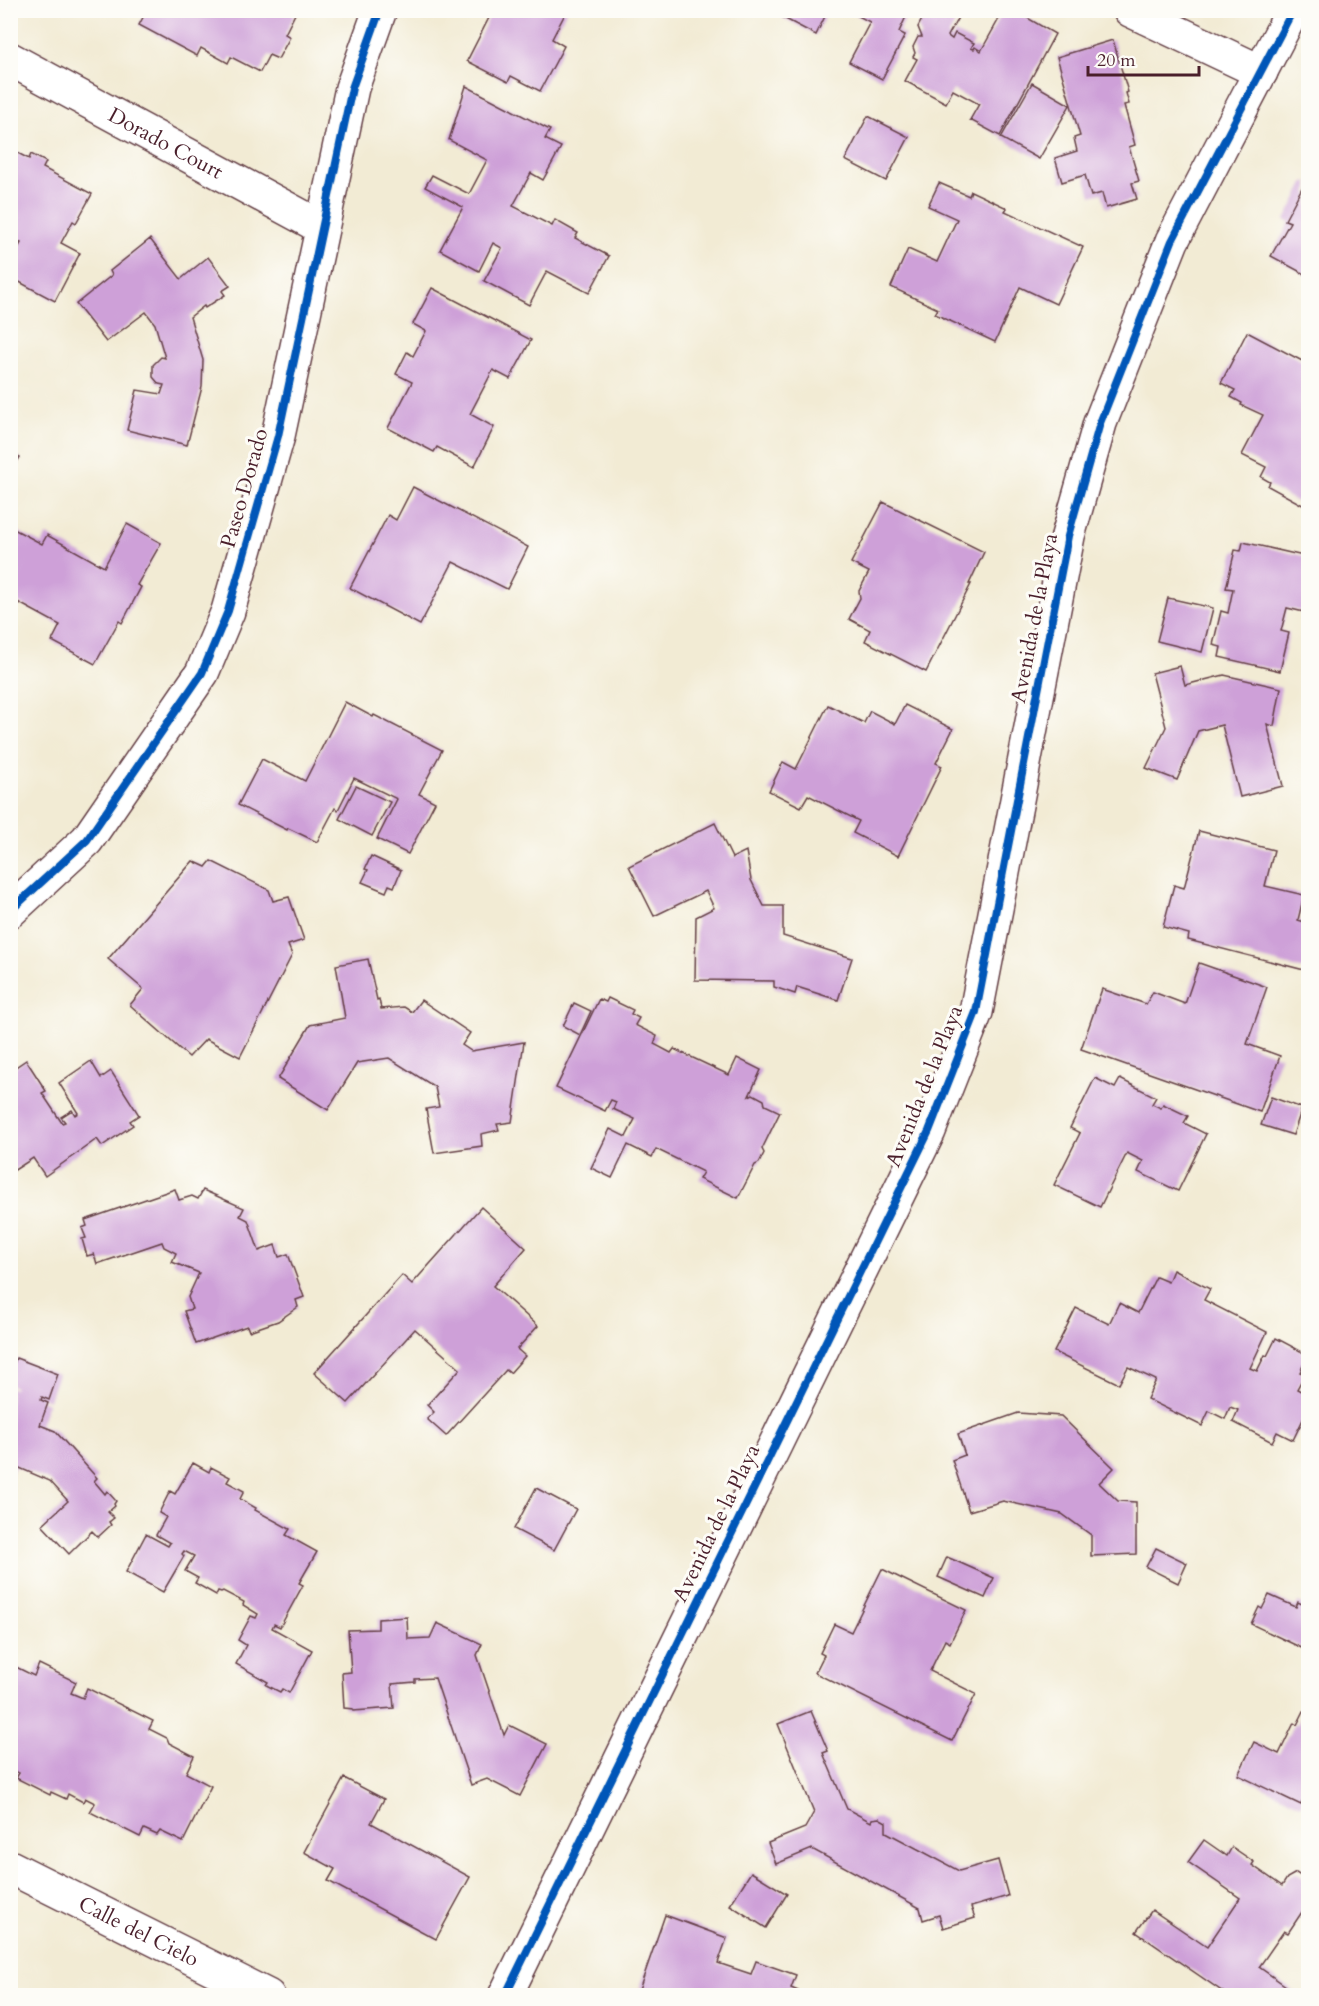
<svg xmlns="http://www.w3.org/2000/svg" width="1319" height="2006" viewBox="0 0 1319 2006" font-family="Cardo,serif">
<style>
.building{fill:#cea0d8}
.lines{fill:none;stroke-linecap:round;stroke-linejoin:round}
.minor-casing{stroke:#633e44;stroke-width:36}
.minor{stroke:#fff;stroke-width:33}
.cycleway-casing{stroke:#fdfcf7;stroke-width:11}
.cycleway{stroke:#0057b8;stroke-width:8}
.labels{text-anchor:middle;stroke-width:6;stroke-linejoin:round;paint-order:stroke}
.street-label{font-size:21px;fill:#4a1f2b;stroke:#fdfcf7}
</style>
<rect width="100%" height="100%" fill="#fdfcf7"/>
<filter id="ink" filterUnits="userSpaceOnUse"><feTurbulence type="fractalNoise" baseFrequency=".0167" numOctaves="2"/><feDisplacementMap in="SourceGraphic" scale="12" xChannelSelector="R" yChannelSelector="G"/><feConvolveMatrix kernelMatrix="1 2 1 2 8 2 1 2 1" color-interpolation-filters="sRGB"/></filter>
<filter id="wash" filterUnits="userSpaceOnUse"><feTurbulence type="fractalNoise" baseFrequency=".008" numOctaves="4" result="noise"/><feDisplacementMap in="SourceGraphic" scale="24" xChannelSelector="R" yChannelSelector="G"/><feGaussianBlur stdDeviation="1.35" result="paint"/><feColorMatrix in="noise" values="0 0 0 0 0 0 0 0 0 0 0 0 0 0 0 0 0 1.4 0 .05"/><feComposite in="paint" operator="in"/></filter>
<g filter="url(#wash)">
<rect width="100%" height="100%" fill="#f2ebd4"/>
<g id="blocks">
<g class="building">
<path d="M147,10H297L285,34L290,37L278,59L269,55L260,72L231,57L228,63L201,48L197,56L139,25Z"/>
<path d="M493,10H567L552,39L564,46L540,91L511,76L508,82L467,61Z"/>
<path d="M777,10H828L816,35L776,14Z"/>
<path d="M847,10H909L899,32L905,35L882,79L849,62L870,22Z"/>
<path d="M927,10H962L948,36L952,39L955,33L974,43L971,48L974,49L975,47L981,51L1000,17L988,10H1027L1024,16L1055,34L1000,136L970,120L979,104L953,90L946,103L905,81L917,59L913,57L915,53L913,47L918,37H922L918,27Z"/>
<path d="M1113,40L1128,92L1126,93L1129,104L1124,105L1135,145L1129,147L1139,181L1132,183L1137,199L1106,208L1102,193L1091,196L1085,175L1062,182L1055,158L1077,151L1074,138L1080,136L1057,57Z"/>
<path d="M1032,83L1070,105L1039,159L1001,138Z"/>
<path d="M466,86L550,130L545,139L561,147L543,180L531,173L513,206L552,226L555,220L578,233L575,238L609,256L589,293L547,271L529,305L484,281L502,248L493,243L479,271L440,250L463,207L425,187L432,175L469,194L487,160L449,140Z"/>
<path d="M868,116L909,137L886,181L845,160Z"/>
<path d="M10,149L29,159L31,154L46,162L43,168L92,194L76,223L73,221L61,243L80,253L55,301L10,277V262L21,243L10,237Z"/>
<path d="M1308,181V276L1271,256L1290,222L1285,220L1305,182Z"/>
<path d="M939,183L969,196L971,191L1007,208L1005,211L1083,247L1056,304L1020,287L995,342L935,314L938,309L891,287L908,249L937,262L957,219L928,206Z"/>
<path d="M150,239L181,279L208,257L230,286L222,291L225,295L205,308L204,306L190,317L203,360L202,387L187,445L127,430L137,390L161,394L164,385L159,384L153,377V365L161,357L165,358L155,324L146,312L106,342L76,304L112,275L110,271Z"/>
<path d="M432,288L531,340L510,379L493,370L470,414L494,427L474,467L437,447L434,452L388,428L412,382L396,374L407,352L413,356L426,331L413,324Z"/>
<path d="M1247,332L1308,364V508L1268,486L1270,482L1261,477L1266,467L1242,455L1263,415L1241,405L1242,403L1231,397L1235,390L1221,383Z"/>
<path d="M10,452L20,457L10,474Z"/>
<path d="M413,487L528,547L507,589L453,562L420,625L350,588L388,515L396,520Z"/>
<path d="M883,502L984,552L969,584H971L926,672L865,641L870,630L849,619L860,598L859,591L869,572L851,563Z"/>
<path d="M127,524L161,543L137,585L141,587L122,623L119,621L95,664L52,641L60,625L12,599L10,601V527L42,544L47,535L104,567Z"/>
<path d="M1243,542L1308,557V613L1287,608L1281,631L1289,633L1280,671L1219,657L1221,647L1213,645L1221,611L1228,613L1233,589L1226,588L1235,550L1241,551Z"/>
<path d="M1168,598L1213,608L1202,652L1157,641Z"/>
<path d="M1180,666L1185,685L1224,675L1281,688L1274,726L1267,724L1283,786L1240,797L1222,725L1198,731L1177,780L1146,768L1166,727L1152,673Z"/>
<path d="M345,702L373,717L374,715L442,750L419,794L435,802L408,854L377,839L397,799L354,778L338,810L335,808L317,842L288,828L287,830L238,805L262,759L305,781Z"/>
<path d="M828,705L864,723L870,711L895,724L905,705L953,729L936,763L942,766L898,856L853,833L859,821L808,795L801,807L769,791L783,762L796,769Z"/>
<path d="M356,786L390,802L372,836L339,819Z"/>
<path d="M715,823L732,858L746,851L751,880L764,906H783V936L852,958L838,1000L797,987L795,994L774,987V981L695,980L696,917L714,908L706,891L654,916L629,866Z"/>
<path d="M1199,831L1274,850L1265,886L1304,895L1298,920L1308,923V971L1188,940L1189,934L1163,927L1174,885L1184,888Z"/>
<path d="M371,856L401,870L394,887L389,885L386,892L362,882L368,870L365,869Z"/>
<path d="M193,861L206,867L211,861L269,890L273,901L289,897L304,940L288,945L292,955L240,1057L206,1039L189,1057L130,1005L143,989L108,959Z"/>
<path d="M368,959L377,1000L379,999L381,1009L404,1007L412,1012L421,1000L470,1033L462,1045L471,1051L524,1042L512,1122L497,1124L499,1130L481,1134L482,1146L434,1153L426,1109L439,1107L435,1087L389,1058L357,1063L328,1110L278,1079L310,1025L345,1018L336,965Z"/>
<path d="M1199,963L1267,987L1247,1044L1280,1056L1260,1112L1081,1049L1102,989L1146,1004L1153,992L1185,1004Z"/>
<path d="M608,998L633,1010L631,1014L639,1018L635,1025L657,1036L654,1044L671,1053L674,1049L729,1075L737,1058L761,1070L749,1096L753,1094L764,1100L765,1105L780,1112L762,1149L764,1153L759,1163L755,1165L738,1198L699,1179L703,1172L656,1149L652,1157L628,1145L612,1178L591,1168L610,1129L626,1137L635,1119L613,1109L616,1102L611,1100L605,1111L556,1088L599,999L606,1002Z"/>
<path d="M574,1003L591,1011L580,1035L563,1026Z"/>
<path d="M26,1060L46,1091L42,1093L62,1123L65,1122L61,1117L72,1110L75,1115L78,1113L59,1083L91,1061L101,1078L111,1071L139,1115L130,1121L133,1125L102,1146L97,1139L45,1176L33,1158L10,1173V1071Z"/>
<path d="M1095,1078L1115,1088L1120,1079L1156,1097L1152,1104L1161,1108L1163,1104L1188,1116L1184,1123L1206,1134L1178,1191L1138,1172L1143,1161L1127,1153L1100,1207L1054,1185L1080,1133L1070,1128Z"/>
<path d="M1271,1097L1302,1108L1293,1135L1261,1125Z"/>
<path d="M175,1189L179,1200L192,1196L198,1199L203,1190L244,1208L240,1216L248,1220L259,1251L275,1245L279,1257L288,1254L304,1297L296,1300L298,1307L278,1321L249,1331L247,1326L196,1344L184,1311L192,1309L188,1297L199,1273L172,1262L176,1253L164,1247L162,1242L97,1264L94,1254L87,1256L82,1239L86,1238L82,1228L87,1226L85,1220Z"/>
<path d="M481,1207L526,1248L493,1286L538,1326L517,1349L525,1356L510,1373L506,1370L446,1436L427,1419L434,1412L427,1405L460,1369L415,1329L348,1403L314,1373L402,1275L412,1284Z"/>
<path d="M1173,1270L1210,1289L1204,1300L1267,1332L1250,1368L1257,1371L1265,1355L1267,1356L1276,1338L1308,1355L1300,1372L1305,1374L1297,1389L1308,1395V1409L1293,1440L1277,1432L1272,1442L1233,1422L1238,1410L1230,1407L1225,1419L1209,1411L1202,1426L1147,1399L1156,1380L1128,1367L1119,1384L1054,1352L1076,1308L1109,1324L1119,1303L1138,1313L1156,1277L1168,1282Z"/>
<path d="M16,1358L58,1374L49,1400L42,1397L41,1400L48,1403L40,1425L55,1431L97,1478L94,1481L105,1494L107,1491L116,1501L114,1504L115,1506L108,1512L114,1518L109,1522L111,1525L98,1537L92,1531L69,1554L42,1525L68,1501L50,1481L15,1466L10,1477V1387L14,1389L15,1387L10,1384V1375Z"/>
<path d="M1018,1413L1061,1416L1114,1468L1099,1483L1118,1501L1136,1502V1554L1091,1556V1535L1062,1514L1003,1501L969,1511L952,1460L965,1455L958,1434Z"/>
<path d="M193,1463L209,1472L211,1467L230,1477L227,1482L244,1491L240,1499L256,1508L255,1510L290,1529L286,1535L317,1552L299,1583L303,1585L280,1627L274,1624L272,1628L312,1650L289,1693L282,1689L280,1692L266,1685L268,1682L236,1664L246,1645L238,1640L251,1616L256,1618L258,1614L243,1605L244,1602L223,1591L221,1592L218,1591L216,1595L195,1583L198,1578L185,1571L194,1556L184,1551L182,1554L184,1556L163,1592L126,1572L146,1534L168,1546L170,1543L156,1535L166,1517L159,1513L170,1491L175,1494Z"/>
<path d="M536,1488L576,1509L554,1550L514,1529Z"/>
<path d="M1156,1548L1187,1563L1178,1583L1146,1567Z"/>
<path d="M947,1557L994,1578L985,1598L938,1577Z"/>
<path d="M882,1569L966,1610L950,1643L945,1640L930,1671L976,1694L952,1741L815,1673L824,1655L820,1653L834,1624L851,1632Z"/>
<path d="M1269,1595L1296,1607L1298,1602L1308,1607V1651L1251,1624L1259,1607L1262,1609Z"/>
<path d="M407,1617L408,1639L430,1638L437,1623L482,1644L477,1655L504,1735L509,1725L547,1744L520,1796L487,1779L471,1785L435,1678L415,1679V1682L392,1684L394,1708L353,1711V1709L344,1708L342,1673L351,1672L348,1630L378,1629V1619Z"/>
<path d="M10,1664L34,1676L39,1664L76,1682L71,1693L83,1698L87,1688L153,1721L149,1729L167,1738L169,1743L194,1756L186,1773L211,1786L183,1842L160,1831L157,1835L144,1829L140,1837L90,1812L95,1803L85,1798L83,1802L68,1794L66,1799L51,1792L50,1795L16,1778L19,1773L10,1769Z"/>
<path d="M1308,1703V1789L1301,1805L1238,1775L1254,1742L1279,1754L1294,1723L1297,1725Z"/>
<path d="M811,1711L828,1751L823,1753L847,1809L871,1822L872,1819L879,1818L886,1822V1832L959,1871L998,1860L1008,1896L971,1907L975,1918L943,1928L939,1915L923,1920L920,1908L812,1849L776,1864L768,1843L805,1828L814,1812L778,1724Z"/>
<path d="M344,1778L384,1799L371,1823L470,1877L436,1939L328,1881L335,1869L304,1852Z"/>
<path d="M1204,1840L1227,1856L1232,1847L1254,1862L1252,1865L1282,1886L1287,1878L1296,1873L1308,1881V1903L1288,1933L1284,1931L1259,1967L1300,1996H1229L1136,1932L1152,1910L1207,1947L1240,1898L1188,1862Z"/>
<path d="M751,1872L787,1894L766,1928L730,1905Z"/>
<path d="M665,1915L727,1938L718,1963L751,1974L756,1961L796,1975L791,1988L810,1996H637Z"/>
</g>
</g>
</g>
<g filter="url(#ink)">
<use href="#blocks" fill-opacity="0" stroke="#633e44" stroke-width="1.5"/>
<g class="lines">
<defs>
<g id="minor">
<path d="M1130,10L1261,72"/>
<path id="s1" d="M10,59L321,227"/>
<path d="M10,911L87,840L202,673L228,611L278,436L352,88L380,10"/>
<path id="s2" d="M10,1867L268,1996"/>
<path d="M505,1996L929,1131L976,1012L1068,536L1100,423L1172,241L1293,10"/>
</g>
</defs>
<use href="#minor" class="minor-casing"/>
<use href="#minor" class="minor"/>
<defs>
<g id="cycleway">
<path d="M10,911L87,840L202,673L228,611L278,436L352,88L380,10"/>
<path d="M505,1996L929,1131L976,1012L1068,536L1100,423L1172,241L1293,10"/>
</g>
</defs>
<use href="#cycleway" class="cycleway-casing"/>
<use href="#cycleway" class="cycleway"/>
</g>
</g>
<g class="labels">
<g class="street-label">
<text dy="7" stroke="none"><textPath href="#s1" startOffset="177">Dorado Court</textPath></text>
<text transform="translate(244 488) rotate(-74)" y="7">Paseo Dorado</text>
<text transform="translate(1034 618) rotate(-79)" y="7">Avenida de la Playa</text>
<text transform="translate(924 1086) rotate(-68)" y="7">Avenida de la Playa</text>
<text transform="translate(716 1523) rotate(-64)" y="7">Avenida de la Playa</text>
<text dy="7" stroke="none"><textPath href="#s2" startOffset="144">Calle del Cielo</textPath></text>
</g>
</g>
<rect width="1319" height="2006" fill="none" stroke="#fdfcf7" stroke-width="36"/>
<path d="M1088 66v9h111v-9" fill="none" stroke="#4a1f2b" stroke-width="3"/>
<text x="1097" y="66" font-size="18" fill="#4a1f2b" stroke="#fdfcf7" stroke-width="4.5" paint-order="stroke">20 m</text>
</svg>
